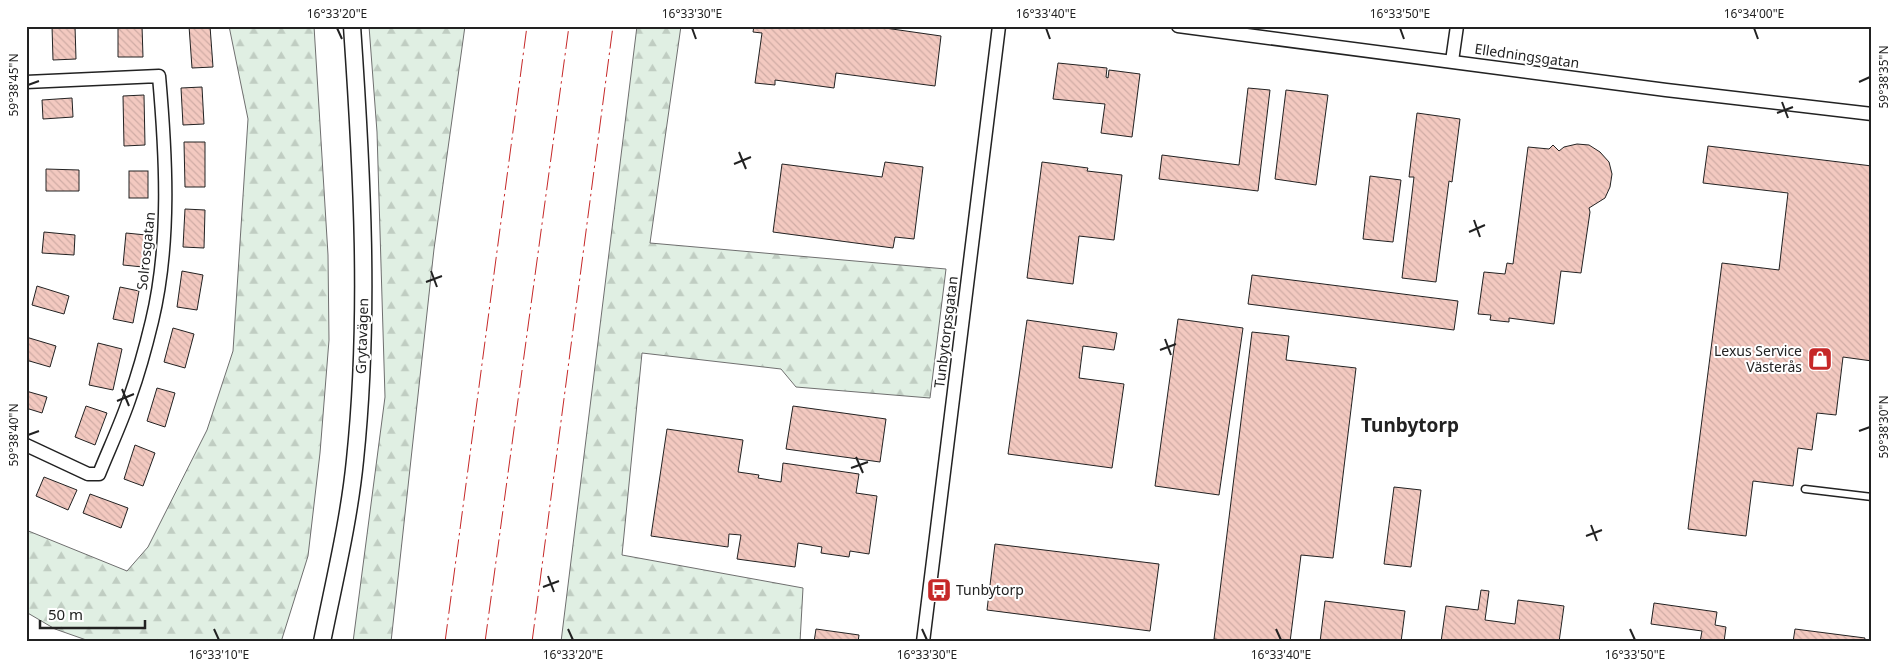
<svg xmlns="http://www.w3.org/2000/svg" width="1898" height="668" viewBox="0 0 1898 668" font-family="'Noto Sans',sans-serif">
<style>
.forest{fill:url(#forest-firs);stroke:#6f6f6f}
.building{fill:url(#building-back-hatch);stroke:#222}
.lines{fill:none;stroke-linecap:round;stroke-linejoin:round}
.service-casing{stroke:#222;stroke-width:9}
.minor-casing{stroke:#222;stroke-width:15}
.tertiary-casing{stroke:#222;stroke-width:19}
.service{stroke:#fff;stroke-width:6}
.minor{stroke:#fff;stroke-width:12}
.tertiary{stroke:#fff;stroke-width:16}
.power{stroke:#c62828;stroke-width:1;stroke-dasharray:18 4 2.5 4;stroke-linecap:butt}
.ticks{fill:none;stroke:#222;stroke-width:2}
.labels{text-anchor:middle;stroke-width:4;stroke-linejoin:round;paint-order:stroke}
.street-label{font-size:14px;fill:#222;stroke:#fff}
.poi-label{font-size:14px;fill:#222;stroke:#fff;text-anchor:end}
.district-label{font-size:19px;font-weight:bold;fill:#222;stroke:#fff}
.neatline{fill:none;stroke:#222;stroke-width:2}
.ticks-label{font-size:12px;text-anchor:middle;fill:#222}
</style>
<defs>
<pattern id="forest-firs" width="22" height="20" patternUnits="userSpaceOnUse" patternTransform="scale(1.25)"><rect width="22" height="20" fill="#e0efe3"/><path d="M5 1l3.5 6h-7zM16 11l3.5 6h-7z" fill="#c0cdc2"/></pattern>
<pattern id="building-back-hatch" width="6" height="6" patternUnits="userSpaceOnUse" patternTransform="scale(1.25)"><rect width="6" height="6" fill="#f3c9c0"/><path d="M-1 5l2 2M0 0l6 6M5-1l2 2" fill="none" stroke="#d0aca5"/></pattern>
</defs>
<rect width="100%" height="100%" fill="#fff"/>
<g class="forest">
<path d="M229,26H314L328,255L329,340L320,453L308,556L281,642H92L55,629L26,612V530L127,571L148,547L207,430L233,351L248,119Z"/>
<path d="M369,26H465L434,249L391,642H353L385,397L377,132Z"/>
<path d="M637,26H681L650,243L946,269L930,398L796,387L781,369L642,353L622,555L803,588L800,642H561Z"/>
</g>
<g class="building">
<path d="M52,26H75L76,59L53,60Z"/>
<path d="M118,26H142L143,57H118Z"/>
<path d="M189,26H210L213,67L192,68Z"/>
<path d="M754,26H871L941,36L935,86L836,73L834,88L775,80V85L755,83L762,33L753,32Z"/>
<path d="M1058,63L1107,68L1106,77L1108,78L1109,70L1140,74L1132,137L1101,133L1105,104L1053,99Z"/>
<path d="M202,87L204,124L183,125L181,88Z"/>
<path d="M1248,88L1270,90L1258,191L1159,179L1162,155L1239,165Z"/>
<path d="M1286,90L1328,95L1316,185L1275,179Z"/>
<path d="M144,95L145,145L124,146L123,96Z"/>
<path d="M72,98L73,117L43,119L42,100Z"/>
<path d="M1417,113L1460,119L1452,182L1449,181L1436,282L1402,278L1414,177H1409Z"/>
<path d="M184,142H205V187H185Z"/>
<path d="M1577,144L1589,145L1600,152L1609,162L1612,174L1610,187L1605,198L1589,208L1590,212L1581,273L1561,271L1554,324L1509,318V322L1490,320L1491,315L1478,314L1484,272L1505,274L1507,263L1513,264L1528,147L1549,149L1553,145L1559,151L1564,147Z"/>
<path d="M1708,146L1872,166V361L1843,357L1836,415L1817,413L1812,450L1798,448L1793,486L1753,481L1746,536L1688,529L1722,263L1779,270L1788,193L1703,183Z"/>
<path d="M885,162L923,167L914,239L895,237L893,248L773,232L782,164L882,177Z"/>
<path d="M1042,162L1088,168L1087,171L1122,175L1114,240L1079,236L1073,284L1027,278Z"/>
<path d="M46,169L79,170V191H46Z"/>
<rect x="129" y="171" width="19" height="27"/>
<path d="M1370,176L1401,180L1393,242L1363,239Z"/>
<path d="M185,209L205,210L204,248L183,247Z"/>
<path d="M44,232L75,235L74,255L42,253Z"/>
<path d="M126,233L146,235L143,267L123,265Z"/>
<path d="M182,271L203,275L197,310L177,307Z"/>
<path d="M1252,275L1458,301L1454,330L1248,304Z"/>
<path d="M37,286L69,296L64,314L32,305Z"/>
<path d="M120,287L139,291L133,323L113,319Z"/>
<path d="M1178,319L1243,328L1219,495L1155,486Z"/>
<path d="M1027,320L1117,333L1114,350L1083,346L1079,378L1124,384L1112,468L1008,454Z"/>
<path d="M173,328L194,334L185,368L164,362Z"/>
<path d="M1252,332L1289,336L1286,360L1356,368L1333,558L1301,555L1290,642H1235L1214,639Z"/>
<path d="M26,337L56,346L50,367L26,360Z"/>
<path d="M98,343L122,349L113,390L89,385Z"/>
<path d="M157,388L175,393L165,427L147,421Z"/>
<path d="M26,391L47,397L42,413L26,408Z"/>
<path d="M86,406L107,413L95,445L75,437Z"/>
<path d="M793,406L886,419L880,462L786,449Z"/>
<path d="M667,429L743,440L738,472L759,475L758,478L781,482L783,463L859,474L856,493L877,496L869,554L850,551L849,557L821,553L822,547L798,543L795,567L737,559L741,535L729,534L728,547L651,536Z"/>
<path d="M135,445L155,453L143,486L124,479Z"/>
<path d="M44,477L77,490L68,510L36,496Z"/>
<path d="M1394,487L1421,490L1411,567L1384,564Z"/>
<path d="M90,494L128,508L121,528L83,513Z"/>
<path d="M995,544L1159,564L1150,631L987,610Z"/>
<path d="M1481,590L1489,591L1485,620L1515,624L1518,600L1564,606L1559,642H1441L1446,606L1478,610Z"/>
<path d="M1325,601L1405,611L1401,642H1320Z"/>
<path d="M1654,603L1717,612L1715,625L1726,627L1724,642H1700L1702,631L1651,624Z"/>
<path d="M816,629L859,635L858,642H814Z"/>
<path d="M1795,629L1865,638L1864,642H1793Z"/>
</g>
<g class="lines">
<defs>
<path id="service" d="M1805,489L1872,497"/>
<g id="minor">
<path d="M1178,26L1666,90L1872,114"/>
<path d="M1452,61L1457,26"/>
<path d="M26,82L159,76C166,155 171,242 152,321C146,346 139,372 130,397C121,424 109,449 99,474H88L26,445"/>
<path d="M923,642L999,26"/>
</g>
<path id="tertiary" d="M322,642C334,582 349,521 355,460C370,316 362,171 352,26"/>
</defs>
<use href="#service" class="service-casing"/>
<use href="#minor" class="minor-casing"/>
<use href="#tertiary" class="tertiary-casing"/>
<use href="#service" class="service"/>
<use href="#minor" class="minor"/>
<use href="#tertiary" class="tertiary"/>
<g class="power">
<path d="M445,642L527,26"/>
<path d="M485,642L569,26"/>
<path d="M532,642L613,26"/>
</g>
</g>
<path class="ticks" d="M337,28L342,39M692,28L696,39M1046,28L1050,39M1400,28L1404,39M1754,28L1758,39M1859,82L1870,77M28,85L39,81M1782,102L1788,118M1777,113L1793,107M739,152L746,169M734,164L751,157M1474,220L1480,237M1469,232L1485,225M431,271L437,287M426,282L442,276M1165,339L1171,355M1160,350L1176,344M122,389L129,406M117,401L134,394M1859,431L1870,427M28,435L39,431M856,457L863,473M851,468L868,462M1591,525L1597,541M1586,536L1602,530M548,576L554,592M543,587L559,581M214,629L219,640M568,629L573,640M922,629L927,640M1276,629L1281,640M1630,629L1635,640"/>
<defs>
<symbol id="shop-square" viewBox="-11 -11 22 22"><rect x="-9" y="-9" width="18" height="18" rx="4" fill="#c62828" stroke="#fff"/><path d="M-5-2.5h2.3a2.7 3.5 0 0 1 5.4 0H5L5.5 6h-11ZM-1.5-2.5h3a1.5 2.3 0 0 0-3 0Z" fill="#fff"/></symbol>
<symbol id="bus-square" viewBox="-11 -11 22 22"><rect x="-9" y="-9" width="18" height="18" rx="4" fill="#c62828" stroke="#fff"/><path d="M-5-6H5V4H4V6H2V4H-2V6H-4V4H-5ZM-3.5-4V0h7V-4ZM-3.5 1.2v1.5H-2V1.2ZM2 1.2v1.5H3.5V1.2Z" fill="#fff"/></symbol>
</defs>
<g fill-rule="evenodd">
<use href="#shop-square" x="1806" y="345" width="28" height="28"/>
<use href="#bus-square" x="925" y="576" width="28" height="28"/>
</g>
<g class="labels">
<g class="street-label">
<text transform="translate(1527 56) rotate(8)" y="5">Elledningsgatan</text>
<text transform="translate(146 251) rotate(-84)" y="5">Solrosgatan</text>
<text transform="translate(946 332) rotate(-83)" y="5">Tunbytorpsgatan</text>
<text transform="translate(362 336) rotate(-88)" y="5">Grytavägen</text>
</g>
<g class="poi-label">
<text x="1802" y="356">Lexus Service<tspan x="1802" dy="16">Västerås</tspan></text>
<text x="956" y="595" text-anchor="start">Tunbytorp</text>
</g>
<g class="district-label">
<text x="1410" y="432">Tunbytorp</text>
</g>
</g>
<rect width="1898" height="668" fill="none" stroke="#ffffff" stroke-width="55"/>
<path d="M40 620v8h105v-8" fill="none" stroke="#222222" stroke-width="2.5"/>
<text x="48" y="620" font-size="15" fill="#222222" stroke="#ffffff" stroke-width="4" paint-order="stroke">50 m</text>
<rect x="28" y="28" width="1842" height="612" class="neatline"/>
<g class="ticks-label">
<text x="337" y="18">16°33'20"E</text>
<text x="692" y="18">16°33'30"E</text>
<text x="1046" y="18">16°33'40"E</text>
<text x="1400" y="18">16°33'50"E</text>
<text x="1754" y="18">16°34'00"E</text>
<text transform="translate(1884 77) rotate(-90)" y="4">59°38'35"N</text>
<text transform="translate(14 85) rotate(-90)" y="4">59°38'45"N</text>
<text transform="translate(1884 427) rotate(-90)" y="4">59°38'30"N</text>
<text transform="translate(14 435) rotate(-90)" y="4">59°38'40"N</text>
<text x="219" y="659">16°33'10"E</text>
<text x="573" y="659">16°33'20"E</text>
<text x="927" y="659">16°33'30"E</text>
<text x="1281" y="659">16°33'40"E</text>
<text x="1635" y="659">16°33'50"E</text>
</g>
</svg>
